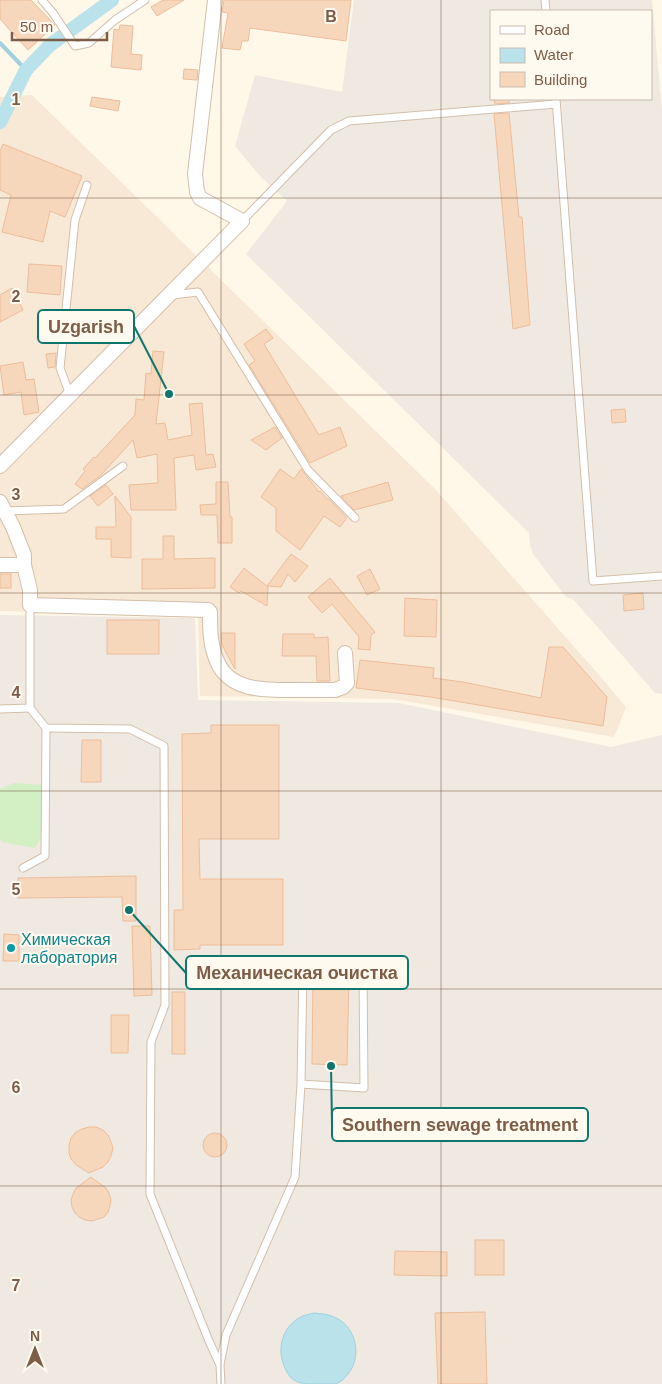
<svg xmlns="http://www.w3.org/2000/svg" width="662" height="1384" viewBox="0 0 662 1384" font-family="Helvetica,sans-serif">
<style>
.residential{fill:#f7e9d5}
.industrial{fill:#efe9e1;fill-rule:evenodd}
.green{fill:#d3efc4}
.water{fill:#b9e2eb;stroke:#9ed1de}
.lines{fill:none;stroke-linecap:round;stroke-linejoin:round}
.stream{stroke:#9ed1de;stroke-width:4}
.canal{stroke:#b9e2eb;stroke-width:14}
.building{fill:#f7d7bc;stroke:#ecbd9b}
.service-casing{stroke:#d3bfab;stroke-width:9}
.minor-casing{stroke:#d3bfab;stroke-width:16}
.service{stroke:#fff;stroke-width:7}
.minor{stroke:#fff;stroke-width:14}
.grid{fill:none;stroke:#7d5d48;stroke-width:1;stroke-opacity:0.55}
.culture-dot{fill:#0f9aa8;stroke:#fffaf0;stroke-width:2}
.labels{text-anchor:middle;stroke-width:4;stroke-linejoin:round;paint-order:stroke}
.culture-label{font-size:16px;fill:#0d838f;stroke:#fffaf0;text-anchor:start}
.grid-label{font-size:16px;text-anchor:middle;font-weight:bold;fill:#7d5d48;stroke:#fffaf0;stroke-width:4;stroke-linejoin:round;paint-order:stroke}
.leader{fill:none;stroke:#0f766e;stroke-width:2}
.callout-dot{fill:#0f766e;stroke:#fffaf0;stroke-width:2}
.callout{fill:#fffaf0;stroke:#0f766e;stroke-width:2}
.callout-label{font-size:18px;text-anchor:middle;font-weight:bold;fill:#7d5d48}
</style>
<rect width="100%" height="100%" fill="#fff7e8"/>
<path class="residential" d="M32,95L436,490L599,675L626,707L614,737L393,699L200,696L198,615L0,611V97Z"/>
<g class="industrial">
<path d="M354,0H652L662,110V694L655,693L573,599L566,597L533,554L530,545L529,533L246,254L287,201L260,176L235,146L255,75L342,92ZM491,11H651V99H491Z"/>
<path d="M0,615L195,618L198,700L399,703L611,747L662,735V1384H0Z"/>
</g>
<path class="green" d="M14,783L41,785V838L35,848L2,842L0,839V789Z"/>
<path class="water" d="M314,1313C322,1314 329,1314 336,1318C357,1328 362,1357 348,1374C345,1378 341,1382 336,1384C330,1384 320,1384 313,1384C299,1384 291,1382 285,1368C276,1349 282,1325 303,1316C306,1315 310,1314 314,1313Z"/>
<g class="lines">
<path class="stream" d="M0,43L26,70"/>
<path class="canal" d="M0,122L26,70L50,45L112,0"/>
</g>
<g class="building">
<path d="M0,0H31L55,25L28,50L0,19Z"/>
<path d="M163,0H184L157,16L151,7Z"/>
<path d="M224,0H351L346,41L250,28L248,41H242L240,50L222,48L228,13L222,12Z"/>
<path d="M120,25L133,26L131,54L142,55L141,70L111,67L114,29L119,30Z"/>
<path d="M184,69L198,70L197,80L183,79Z"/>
<path d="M92,97L120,101L118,111L90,106Z"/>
<path d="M494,99H509V103L495,104Z"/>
<path d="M509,113L519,217H522L530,325L513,329L494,114Z"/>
<path d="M3,144L82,176L65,217L50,211L43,242L2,232L11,195L0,190V151Z"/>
<path d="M29,264L62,266L60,295L27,292Z"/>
<path d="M12,288L23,310L0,322V295Z"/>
<path d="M266,329L273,338L264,344L319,435L340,427L347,446L310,463L249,365L255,361L244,344Z"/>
<path d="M153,351L164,352L156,424L165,423L168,440L192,435L189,404L202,403L206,455L213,454L216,467L196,470L194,455L174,458L176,510H131L129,485L158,483L157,454L137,458L133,440L100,476L82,489L75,484L85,471L83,469L94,457L95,458L135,415L136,399L144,400L146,373L151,374Z"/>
<path d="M56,353L55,367L48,368L46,354Z"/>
<path d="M23,362L26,380L34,379L39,412L24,415L21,392L4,395L0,366Z"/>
<path d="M625,409L626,422L612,423L611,410Z"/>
<path d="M275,427L282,438L266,450L251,440Z"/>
<path d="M280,469L294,479L301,469L319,492L320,491L327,499H329L347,518L340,527L324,516L300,550L276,531V508L261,497Z"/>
<path d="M216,482H228L230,517H232V543H218L217,515H201L200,505L216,504Z"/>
<path d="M388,482L393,500L354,510L341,496Z"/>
<path d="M106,485L113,494L98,506L90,496Z"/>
<path d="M115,496L131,517V558L111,557V539H96V527H116Z"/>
<path d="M163,536H174V559L215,558V588L142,589V559H163Z"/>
<path d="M291,554L308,566L295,582L288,574L281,587L268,586L267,606L241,591L239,593L230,587L244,568L267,586Z"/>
<path d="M370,569L380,589L367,595L357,576Z"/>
<rect x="0" y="574" width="11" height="14"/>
<path d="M330,578L375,632L371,635L370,650L358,649L359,637L332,604L322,613L308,597Z"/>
<path d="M643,593L644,609L624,611L623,595Z"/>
<path d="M405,598L437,600L436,637L404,636Z"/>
<rect x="107" y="620" width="52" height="34"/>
<path d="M221,633H235V669L222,645Z"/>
<path d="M283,634H314V638L328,637L330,681H317L316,656H282Z"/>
<path d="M549,647H563L607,697L603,726L431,697L356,688L360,660L434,668L433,678L463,682L541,698Z"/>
<path d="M211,725H279V839H199L200,879H283V945H200V949L174,950V910H183L182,734L211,733Z"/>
<path d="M82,740H101V782H81Z"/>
<path d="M136,876V921H123L122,897L18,898V878Z"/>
<path d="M132,926H150L152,995L134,996Z"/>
<path d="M4,934L19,935V961H3Z"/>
<path d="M313,974L349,975L347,1065L312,1064Z"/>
<rect x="172" y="992" width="13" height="62"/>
<path d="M111,1015H129L128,1053H111Z"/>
<path d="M89,1127H96L103,1130L108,1135L111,1142L113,1148L111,1156L108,1162L103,1167L89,1173L76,1165L71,1159L69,1153V1145L71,1138L75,1133L82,1129Z"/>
<circle cx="215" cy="1145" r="12"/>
<path d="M91,1177L106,1188L109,1193L111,1200L110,1206L108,1212L104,1217L92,1221L85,1220L79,1217L75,1213L72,1207L71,1200L73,1194L76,1188Z"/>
<rect x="475" y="1240" width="29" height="35"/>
<path d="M395,1251L447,1252V1276L394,1275Z"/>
<path d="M485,1312L487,1384H438L435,1313Z"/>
</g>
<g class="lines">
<defs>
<g id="service">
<path d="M42,0L53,13L75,46L89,43L115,20L145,0"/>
<path d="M545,0L546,11"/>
<path d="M556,99L593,581L662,576"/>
<path d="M242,221L331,130L349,121L556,104"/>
<path d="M172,295L198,292L308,470L355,518"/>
<path d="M70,395L60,368L75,220L87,185"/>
<path d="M5,511L64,509L123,466"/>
<path d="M30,708L46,728L130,729L164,746L165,1005L151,1042L150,1194L209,1341L220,1365L221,1384"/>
<path d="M0,709L30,708V605"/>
<path d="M23,868L45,856L46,728"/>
<path d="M220,1364L226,1335L295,1177L301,1084L364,1088L363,970L303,968L301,1084"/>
</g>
<g id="minor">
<path d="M0,466L242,221L200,198L197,192L195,174L215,0"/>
<path d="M0,502L13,527L24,555V565L30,590V605L208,610L210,612C210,629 210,645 217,661C229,691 265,690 292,690C306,690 320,690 335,690L343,687L347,683L345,653"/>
<path d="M0,565H24"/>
</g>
</defs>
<use href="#service" class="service-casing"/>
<use href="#minor" class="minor-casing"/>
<use href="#service" class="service"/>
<use href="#minor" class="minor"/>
</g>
<path class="grid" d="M221,0V1384M441,0V1384M0,198H662M0,395H662M0,593H662M0,791H662M0,989H662M0,1186H662"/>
<circle class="culture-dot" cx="11" cy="948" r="5"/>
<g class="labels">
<g class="culture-label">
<text x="21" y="945">Химическая<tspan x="21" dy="18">лаборатория</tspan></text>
</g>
</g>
<g class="grid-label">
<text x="331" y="22">B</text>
<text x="16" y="105">1</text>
<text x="16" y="302">2</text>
<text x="16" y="500">3</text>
<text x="16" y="698">4</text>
<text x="16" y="895">5</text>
<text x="16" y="1093">6</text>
<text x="16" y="1291">7</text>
</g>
<path class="leader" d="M169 394L134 326M129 910L186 973M331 1066L332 1124"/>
<g class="callout-dot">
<circle cx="169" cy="394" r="5"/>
<circle cx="129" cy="910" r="5"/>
<circle cx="331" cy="1066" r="5"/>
</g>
<g class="callout">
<rect x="38" y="310" width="96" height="33" rx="5"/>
<rect x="186" y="956" width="222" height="33" rx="5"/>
<rect x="332" y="1108" width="256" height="33" rx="5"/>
</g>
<g class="callout-label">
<text x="86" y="333">Uzgarish</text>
<text x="297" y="979">Механическая очистка</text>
<text x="460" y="1131">Southern sewage treatment</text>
</g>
<rect x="490" y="10" width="162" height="90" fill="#fffaf0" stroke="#cbbbad"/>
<rect x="500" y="26" width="25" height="8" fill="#ffffff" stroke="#cbbbad"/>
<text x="534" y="35" font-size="15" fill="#7d5d48">Road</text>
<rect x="500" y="48" width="25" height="15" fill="#b9e2eb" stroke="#cbbbad"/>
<text x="534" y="60" font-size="15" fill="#7d5d48">Water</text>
<rect x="500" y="72" width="25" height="15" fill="#f7d7bc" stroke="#cbbbad"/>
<text x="534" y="85" font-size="15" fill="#7d5d48">Building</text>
<g transform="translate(35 1349)" stroke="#fffaf0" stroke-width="4" paint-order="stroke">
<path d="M0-4L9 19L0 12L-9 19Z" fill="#7d5d48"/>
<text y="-8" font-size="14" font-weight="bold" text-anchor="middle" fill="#7d5d48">N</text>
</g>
<path d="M12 32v8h95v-8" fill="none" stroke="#7d5d48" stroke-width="2.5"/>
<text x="20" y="32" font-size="15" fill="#7d5d48" stroke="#fffaf0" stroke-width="4" paint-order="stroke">50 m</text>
</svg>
